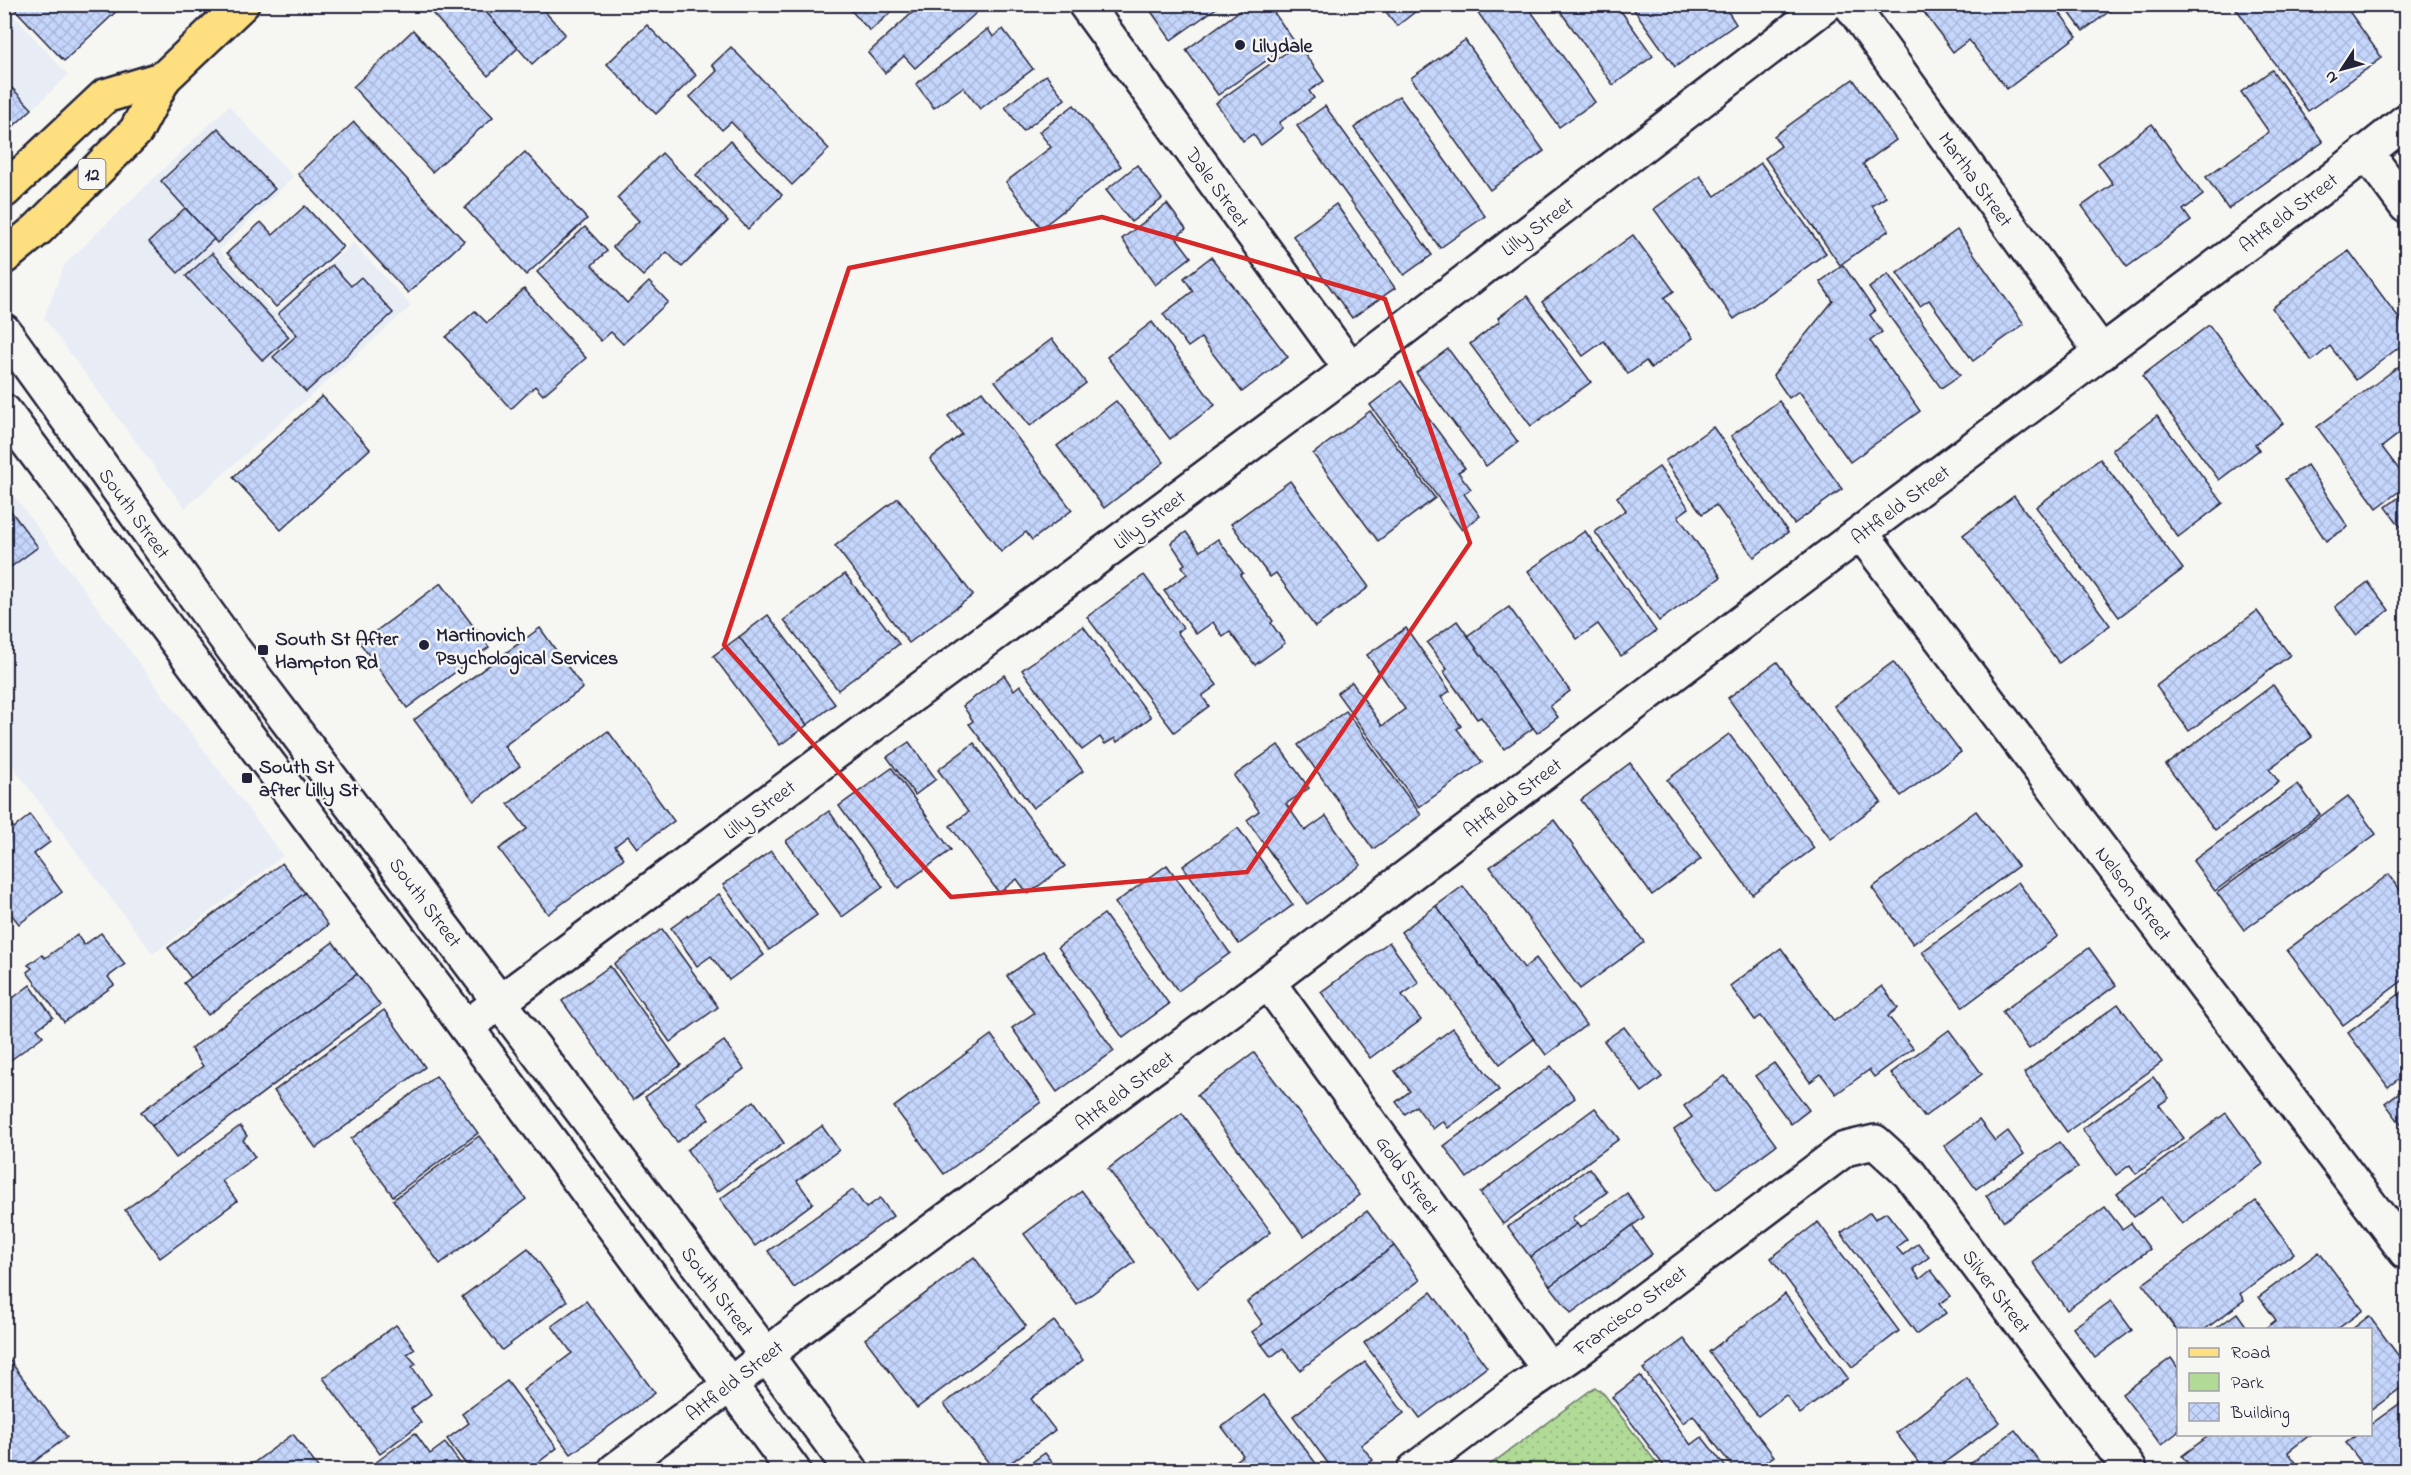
<svg xmlns="http://www.w3.org/2000/svg" width="2411" height="1475" viewBox="0 0 2411 1475" font-family="'Indie Flower',sans-serif">
<style>
.built{fill:#e7ecf5}
.green{fill:url(#green-dots);stroke:#6a7e69;stroke-width:1.5}
.building{fill:url(#building-cross-hatch);stroke:#22223b;stroke-width:1.5}
.lines{fill:none;stroke-linecap:round;stroke-linejoin:round}
.minor-casing{stroke:#22223b;stroke-width:38}
.secondary-casing{stroke:#22223b;stroke-width:38}
.primary-casing{stroke:#22223b;stroke-width:38}
.minor{stroke:#f6f6f2;stroke-width:33}
.secondary{stroke:#f6f6f2;stroke-width:33}
.primary{stroke:#fedf80;stroke-width:33}
.marked{fill:none;stroke:#d62828;stroke-width:4.5;stroke-linejoin:round}
.poi-dot{fill:#22223b;stroke:#f6f6f2;stroke-width:2}
.labels{text-anchor:middle;stroke-width:5;stroke-linejoin:round;paint-order:stroke}
.shield{fill:#f6f6f2;stroke:#626272;stroke-width:1.5}
.shield-label{font-size:18px;font-weight:bold;fill:#22223b}
.poi-label{font-size:20px;font-weight:bold;fill:#22223b;stroke:#f6f6f2;text-anchor:start}
.street-label{font-size:20px;fill:#22223b;stroke:#f6f6f2}
</style>
<defs>
<pattern id="green-dots" width="8" height="8" patternUnits="userSpaceOnUse" patternTransform="scale(1.5)"><rect width="8" height="8" fill="#b1da97"/><path d="M2 2h.1M6 6h.1" fill="none" stroke="#98bb83" stroke-width="1.8" stroke-linecap="round"/></pattern>
<pattern id="building-cross-hatch" width="8" height="8" patternUnits="userSpaceOnUse" patternTransform="scale(1.5)"><rect width="8" height="8" fill="#c5d6fc"/><path d="M0 0l8 8M0 8l8-8" fill="none" stroke="#a9b7d9"/></pattern>
</defs>
<rect width="100%" height="100%" fill="#f6f6f2"/>
<filter id="ink" filterUnits="userSpaceOnUse"><feTurbulence type="fractalNoise" baseFrequency=".0167" numOctaves="2"/><feDisplacementMap in="SourceGraphic" scale="12" xChannelSelector="R" yChannelSelector="G"/><feConvolveMatrix kernelMatrix="1 2 1 2 8 2 1 2 1" color-interpolation-filters="sRGB"/></filter>
<g filter="url(#ink)">
<g class="built">
<path d="M5,6L68,75L5,135Z"/>
<path d="M229,106L293,177L219,250L274,313L353,243L411,306L185,508L44,318L65,264Z"/>
<path d="M5,484L283,856L153,954L5,756Z"/>
</g>
<path class="green" d="M1595,1387L1604,1394L1662,1470H1483Z"/>
<g class="building">
<path d="M10,4H124L64,61Z"/>
<path d="M424,4H479L518,48L488,76Z"/>
<path d="M479,4H538L565,34L532,64Z"/>
<path d="M845,4H900L870,31Z"/>
<path d="M922,4H986L915,68L904,56L885,73L868,53Z"/>
<path d="M1146,4H1222L1171,40Z"/>
<path d="M1249,4H1268L1294,41L1218,95L1186,50Z"/>
<path d="M1380,4H1425L1397,26Z"/>
<path d="M1472,4H1526L1595,102L1559,127Z"/>
<path d="M1555,4H1616L1653,56L1613,85Z"/>
<path d="M1630,4H1723L1736,24L1675,67Z"/>
<path d="M1918,4H2053L2077,36L2007,89L1969,40L1953,52Z"/>
<path d="M2063,4H2119L2083,31Z"/>
<path d="M2233,4H2344L2382,58L2308,111Z"/>
<path d="M647,25L696,75L656,114L607,64Z"/>
<path d="M988,29L993,37L1003,29L1033,69L980,109L963,87L934,108L916,84Z"/>
<path d="M413,30L493,117L432,172L353,87Z"/>
<path d="M1465,40L1544,151L1490,190L1411,78Z"/>
<path d="M1298,44L1324,81L1309,91L1314,98L1279,123L1283,128L1261,145L1253,134L1243,141L1216,103Z"/>
<path d="M731,47L829,149L792,185L731,122L722,130L690,97L717,71L712,65Z"/>
<path d="M2272,70L2323,142L2228,209L2206,177L2269,132L2241,92Z"/>
<path d="M1046,75L1065,99L1023,131L1005,107Z"/>
<path d="M1853,79L1896,140L1863,164L1886,197L1872,206L1889,230L1840,265L1765,158L1781,146L1774,136Z"/>
<path d="M12,88L32,109L4,135V95Z"/>
<path d="M1399,96L1485,216L1440,248L1354,128Z"/>
<path d="M1074,105L1121,166L1041,228L1006,182L1051,147L1039,132Z"/>
<path d="M1325,106L1432,255L1404,275L1297,126Z"/>
<path d="M354,122L464,241L408,293L298,174Z"/>
<path d="M2152,124L2203,195L2183,210L2191,221L2127,267L2082,206L2113,184L2098,163Z"/>
<path d="M218,128L275,189L217,243L161,181Z"/>
<path d="M730,141L782,195L748,229L696,175Z"/>
<path d="M525,152L587,219L526,275L465,208Z"/>
<path d="M662,153L728,221L682,267L667,252L643,276L613,247L639,221L617,198Z"/>
<path d="M1761,163L1826,253L1734,319L1654,209L1700,176L1715,196Z"/>
<path d="M1137,165L1162,199L1131,222L1106,190Z"/>
<path d="M1167,204L1186,229L1176,237L1191,257L1155,285L1122,239Z"/>
<path d="M1336,204L1395,288L1352,318L1293,236Z"/>
<path d="M305,206L343,247L276,307L227,253L261,222L273,235Z"/>
<path d="M185,208L214,239L178,273L149,242Z"/>
<path d="M585,227L607,251L592,265L627,303L649,282L668,302L623,344L611,332L601,341L537,272Z"/>
<path d="M1957,230L2024,324L1973,361L1929,300L1920,306L1897,273Z"/>
<path d="M1633,235L1674,291L1664,298L1693,338L1651,368L1646,361L1628,374L1604,341L1583,356L1542,302Z"/>
<path d="M2349,251L2406,328V342L2356,380L2330,346L2312,361L2272,308Z"/>
<path d="M212,253L289,337L263,361L186,276Z"/>
<path d="M1211,257L1288,357L1242,392L1201,338L1188,347L1163,314L1193,291L1184,278Z"/>
<path d="M332,265L351,286L361,277L393,313L306,392L273,357L297,335L278,314Z"/>
<path d="M1843,265L1875,311L1870,315L1882,332L1870,341L1920,411L1850,462L1799,391L1789,398L1773,375L1833,301L1820,282Z"/>
<path d="M1888,274L1960,375L1941,388L1869,288Z"/>
<path d="M524,289L586,358L543,395L535,386L511,409L446,337L475,311L487,323Z"/>
<path d="M1527,296L1591,382L1531,426L1470,344L1500,321L1498,318Z"/>
<path d="M1152,322L1215,405L1170,439L1107,357Z"/>
<path d="M2209,325L2283,423L2255,444L2259,450L2219,480L2142,376Z"/>
<path d="M1052,339L1086,383L1030,426L995,381Z"/>
<path d="M1448,349L1518,442L1486,466L1416,373Z"/>
<path d="M2402,364L2406,370V434L2404,430L2382,447L2406,479V486L2377,508L2317,427Z"/>
<path d="M1401,381L1465,468L1458,472L1471,489L1464,494L1480,516L1462,530L1370,405Z"/>
<path d="M982,391L1072,510L1032,540L1026,532L1001,552L930,459L962,434L948,416Z"/>
<path d="M322,396L370,449L281,530L233,477Z"/>
<path d="M1116,401L1164,462L1104,508L1057,446Z"/>
<path d="M1779,401L1842,489L1794,524L1731,436Z"/>
<path d="M1370,411L1435,498L1378,541L1313,454Z"/>
<path d="M2157,416L2223,503L2178,537L2112,450Z"/>
<path d="M1713,427L1788,532L1754,557L1716,505L1702,514L1665,461Z"/>
<path d="M2100,459L2183,569L2119,617L2036,507Z"/>
<path d="M2307,465L2348,527L2326,541L2285,479Z"/>
<path d="M1659,467L1689,508L1678,516L1721,577L1659,621L1595,532L1626,510L1617,497Z"/>
<path d="M1290,481L1369,587L1315,627L1276,573L1270,577L1231,524Z"/>
<path d="M2406,492V534L2386,507Z"/>
<path d="M2014,496L2110,625L2059,663L1963,535Z"/>
<path d="M898,498L973,595L909,643L835,546Z"/>
<path d="M4,502L38,547L4,572Z"/>
<path d="M1585,531L1656,631L1621,656L1598,624L1577,639L1528,571Z"/>
<path d="M1186,532L1200,551L1218,539L1243,573L1240,575L1273,621L1271,623L1285,643L1255,665L1230,632L1223,637L1213,622L1196,634L1164,591L1187,574L1182,566L1185,564L1171,543Z"/>
<path d="M845,574L899,644L838,690L784,620Z"/>
<path d="M1144,575L1183,628L1177,632L1217,685L1202,696L1209,706L1174,732L1087,617Z"/>
<path d="M2368,582L2389,610L2356,635L2335,607Z"/>
<path d="M441,583L489,647L407,708L360,643Z"/>
<path d="M1509,607L1570,691L1550,706L1558,717L1537,733L1467,636Z"/>
<path d="M2257,611L2290,655L2189,731L2156,686Z"/>
<path d="M768,615L835,704L807,725L739,637Z"/>
<path d="M1457,621L1533,728L1504,749L1481,717L1477,719L1444,672L1447,669L1427,643Z"/>
<path d="M1083,626L1151,717L1117,742L1115,738L1105,744L1100,737L1082,750L1022,670Z"/>
<path d="M540,628L583,688L504,746L520,766L474,801L414,720Z"/>
<path d="M1406,628L1450,691L1441,697L1461,726L1457,729L1482,762L1419,807L1337,693L1352,682L1382,726L1405,709L1367,655Z"/>
<path d="M739,637L807,725L780,745L713,656Z"/>
<path d="M1777,662L1881,802L1831,839L1728,698Z"/>
<path d="M1893,662L1961,752L1901,796L1834,706Z"/>
<path d="M1004,675L1014,690L1020,685L1083,771L1033,808L969,724L973,721L963,706Z"/>
<path d="M2273,685L2312,737L2269,769L2279,782L2215,830L2166,765Z"/>
<path d="M1346,711L1421,815L1373,849L1298,745Z"/>
<path d="M608,731L674,821L637,848L628,836L615,846L624,858L548,914L499,849L527,829L508,804Z"/>
<path d="M1729,734L1814,848L1752,894L1667,780Z"/>
<path d="M909,742L936,779L915,795L887,757Z"/>
<path d="M974,743L1065,866L1028,894L1017,879L999,893L950,826L968,812L938,770Z"/>
<path d="M1278,745L1309,788L1286,804L1305,831L1326,816L1361,865L1307,904L1247,820L1259,811L1234,776Z"/>
<path d="M1630,763L1701,859L1652,895L1581,800Z"/>
<path d="M892,768L951,850L898,888L839,806Z"/>
<path d="M2298,784L2320,814L2215,891L2193,861Z"/>
<path d="M2348,796L2376,834L2244,930L2217,893Z"/>
<path d="M829,811L883,887L842,917L786,841Z"/>
<path d="M1976,811L2018,866L1913,944L1872,888Z"/>
<path d="M30,815L50,842L34,854L62,892L19,924L4,905V821L7,819L14,828Z"/>
<path d="M1554,820L1644,942L1580,989L1490,867Z"/>
<path d="M1238,828L1293,905L1239,944L1183,866Z"/>
<path d="M771,851L817,915L769,950L723,885Z"/>
<path d="M282,863L305,893L191,978L168,948Z"/>
<path d="M1167,865L1230,953L1178,991L1115,903Z"/>
<path d="M2389,874L2406,898V978L2343,1025L2287,950Z"/>
<path d="M2018,882L2058,936L1963,1007L1922,952Z"/>
<path d="M1463,886L1524,968L1536,958L1586,1025L1546,1055L1436,906Z"/>
<path d="M305,893L328,925L208,1015L184,983Z"/>
<path d="M719,894L764,955L729,980L711,956L697,966L671,928Z"/>
<path d="M1436,906L1534,1039L1500,1064L1401,932Z"/>
<path d="M1104,914L1169,1004L1123,1038L1058,947Z"/>
<path d="M662,929L718,1007L670,1042L614,964Z"/>
<path d="M101,933L125,964L108,977L114,985L64,1022L27,972L32,968L28,965L42,955L45,958L77,935L84,945Z"/>
<path d="M333,942L357,974L152,1126L141,1112L203,1066L191,1049Z"/>
<path d="M1389,942L1419,983L1402,995L1421,1020L1370,1058L1321,992Z"/>
<path d="M1781,948L1834,1021L1882,986L1898,1008L1888,1016L1913,1048L1874,1077L1869,1070L1836,1094L1821,1074L1810,1082L1761,1016L1755,1020L1730,986Z"/>
<path d="M2089,948L2116,985L2029,1049L2002,1012Z"/>
<path d="M1043,951L1114,1051L1057,1092L1012,1028L1034,1013L1007,976Z"/>
<path d="M610,966L681,1065L633,1100L562,1001Z"/>
<path d="M357,974L380,1005L176,1158L152,1126Z"/>
<path d="M30,985L53,1017L37,1029L43,1036L4,1065V987L13,998Z"/>
<path d="M2406,989V1073L2388,1087L2348,1033Z"/>
<path d="M2118,1004L2162,1062L2067,1132L2024,1073Z"/>
<path d="M384,1010L425,1067L316,1148L274,1091Z"/>
<path d="M1624,1027L1662,1077L1642,1092L1604,1041Z"/>
<path d="M1453,1028L1499,1090L1448,1128L1443,1121L1433,1129L1416,1106L1405,1114L1396,1102L1410,1091L1395,1071Z"/>
<path d="M1949,1030L1982,1074L1924,1117L1891,1073Z"/>
<path d="M991,1035L1041,1102L944,1174L894,1107Z"/>
<path d="M724,1041L744,1069L697,1102L709,1119L677,1142L645,1097Z"/>
<path d="M1254,1053L1360,1195L1304,1237L1197,1095Z"/>
<path d="M1774,1063L1809,1110L1791,1124L1755,1076Z"/>
<path d="M1551,1066L1575,1098L1467,1178L1444,1146Z"/>
<path d="M436,1076L478,1133L393,1196L351,1139Z"/>
<path d="M1725,1076L1776,1145L1717,1189L1674,1130L1692,1117L1684,1106Z"/>
<path d="M2153,1077L2169,1098L2159,1105L2184,1138L2136,1174L2130,1165L2116,1175L2082,1129Z"/>
<path d="M2406,1087V1131L2385,1103Z"/>
<path d="M754,1101L784,1143L717,1192L687,1150Z"/>
<path d="M1595,1108L1619,1139L1503,1224L1480,1193Z"/>
<path d="M1182,1113L1271,1232L1198,1288L1108,1169Z"/>
<path d="M2226,1113L2263,1164L2182,1224L2162,1197L2134,1217L2117,1194Z"/>
<path d="M1979,1120L1995,1141L2008,1131L2024,1154L1976,1189L1944,1146Z"/>
<path d="M240,1126L247,1136L243,1140L255,1157L222,1181L237,1201L160,1258L125,1210Z"/>
<path d="M822,1126L839,1150L797,1181L813,1203L755,1246L720,1199Z"/>
<path d="M479,1136L526,1199L440,1264L393,1200Z"/>
<path d="M2059,1142L2078,1167L2004,1221L1986,1196Z"/>
<path d="M1589,1168L1607,1192L1572,1218L1577,1224L1530,1257L1508,1227Z"/>
<path d="M853,1190L866,1208L880,1198L893,1216L794,1288L768,1251Z"/>
<path d="M1082,1191L1135,1262L1077,1305L1024,1234Z"/>
<path d="M1627,1193L1644,1217L1550,1286L1530,1257L1577,1224L1580,1228Z"/>
<path d="M2256,1201L2294,1253L2240,1294L2244,1300L2204,1330H2178V1332L2143,1284Z"/>
<path d="M2105,1207L2122,1229L2131,1223L2150,1249L2067,1310L2032,1262Z"/>
<path d="M1367,1211L1394,1246L1262,1345L1252,1332L1263,1324L1247,1302Z"/>
<path d="M1870,1212L1875,1219L1886,1212L1907,1239L1896,1247L1903,1255L1918,1243L1929,1257L1913,1269L1920,1279L1931,1270L1951,1296L1939,1304L1946,1313L1917,1334L1841,1233Z"/>
<path d="M1818,1222L1899,1331L1852,1367L1771,1258Z"/>
<path d="M1632,1226L1652,1254L1571,1313L1550,1286Z"/>
<path d="M1394,1246L1420,1280L1300,1370L1283,1348L1271,1357L1262,1345Z"/>
<path d="M528,1248L567,1301L502,1350L462,1297Z"/>
<path d="M2319,1252L2363,1310L2336,1330H2263L2276,1320L2259,1297Z"/>
<path d="M974,1257L1026,1326L917,1408L865,1339Z"/>
<path d="M1431,1292L1487,1367L1420,1418L1364,1343Z"/>
<path d="M1785,1294L1848,1378L1800,1414L1786,1395L1758,1416L1709,1352Z"/>
<path d="M586,1301L655,1393L571,1454L523,1390L572,1353L552,1326Z"/>
<path d="M2111,1301L2132,1330L2095,1358L2073,1328Z"/>
<path d="M2237,1313L2249,1330H2214Z"/>
<path d="M2369,1316L2406,1366V1384L2370,1411V1330H2351Z"/>
<path d="M1054,1321L1083,1360L1031,1399L1055,1430L1001,1470H994L944,1404Z"/>
<path d="M396,1325L415,1349L407,1354L416,1364L412,1367L431,1394L411,1409L421,1423L380,1454L323,1378Z"/>
<path d="M1684,1339L1774,1456L1754,1470H1735L1693,1415L1683,1423L1643,1369Z"/>
<path d="M4,1353L67,1437L23,1470H4Z"/>
<path d="M2171,1358L2178,1368V1432L2161,1445L2122,1394Z"/>
<path d="M1365,1362L1404,1413L1361,1445L1373,1460L1360,1470H1333L1293,1416Z"/>
<path d="M1640,1376L1691,1445L1702,1437L1728,1470H1667L1612,1397Z"/>
<path d="M1967,1378L2000,1422L1934,1470H1925L1896,1433Z"/>
<path d="M507,1381L557,1448L531,1468L533,1470H470L447,1439L469,1423L462,1414Z"/>
<path d="M1264,1395L1321,1470H1223L1243,1455L1222,1427Z"/>
<path d="M2406,1399V1470H2367L2346,1443L2358,1434H2370V1425Z"/>
<path d="M2015,1430L2046,1470H1962Z"/>
<path d="M415,1433L430,1454L445,1443L465,1470H381L375,1463Z"/>
<path d="M293,1434L320,1470H255L251,1465Z"/>
<path d="M2211,1434H2311L2288,1452L2297,1464L2288,1470H2193L2182,1456Z"/>
<path d="M1045,1453L1058,1470H1021Z"/>
</g>
<g class="lines">
<defs>
<g id="minor">
<path d="M1085,4L1351,369"/>
<path d="M1850,4L2102,353"/>
<path d="M2366,152L2406,206"/>
<path d="M1861,533L2406,1252"/>
<path d="M1268,982L1548,1368"/>
<path d="M466,1027L1351,369L1827,4"/>
<path d="M615,1470L730,1385L798,1330L1268,982L1824,560L2333,179L2406,121"/>
<path d="M1414,1470L1510,1397L1574,1353L1845,1149L1875,1142L1909,1173L2130,1470"/>
</g>
<g id="secondary">
<path d="M4,331L234,650L766,1355L851,1470"/>
<path d="M4,411L466,1027L793,1470"/>
</g>
<g id="primary">
<path d="M4,191L105,96L164,78"/>
<path d="M4,257L38,229L136,131L164,78L242,4"/>
</g>
</defs>
<use href="#minor" class="minor-casing"/>
<use href="#secondary" class="secondary-casing"/>
<use href="#primary" class="primary-casing"/>
<use href="#minor" class="minor"/>
<use href="#secondary" class="secondary"/>
<use href="#primary" class="primary"/>
</g>
</g>
<path class="marked" d="M1102,217L1385,299L1470,543L1247,872L951,897L724,645L849,268Z"/>
<g class="poi-dot">
<circle cx="1240" cy="45" r="6"/>
<circle cx="424" cy="645" r="6"/>
<rect x="257" y="644" width="12" height="12" rx="3"/>
<rect x="241" y="772" width="12" height="12" rx="3"/>
</g>
<g class="labels">
<rect class="shield" x="78.5" y="159" width="27" height="30" rx="4.5"/>
<g class="shield-label">
<text x="92" y="180">12</text>
</g>
<g class="poi-label">
<text x="1252" y="52">Lilydale</text>
<text x="436" y="641">Martinovich<tspan x="436" dy="23">Psychological Services</tspan></text>
<text x="275" y="645">South St After<tspan x="275" dy="23">Hampton Rd</tspan></text>
<text x="259" y="773">South St<tspan x="259" dy="23">after Lilly St</tspan></text>
</g>
<g class="street-label">
<text transform="translate(1976 179) rotate(54)" y="7">Martha Street</text>
<text transform="translate(1218 187) rotate(54)" y="7">Dale Street</text>
<text transform="translate(2288 212) rotate(-37)" y="7">Attfield Street</text>
<text transform="translate(1537 226) rotate(-37)" y="7">Lilly Street</text>
<text transform="translate(1900 504) rotate(-37)" y="7">Attfield Street</text>
<text transform="translate(135 513) rotate(54)" y="7">South Street</text>
<text transform="translate(1149 519) rotate(-37)" y="7">Lilly Street</text>
<text transform="translate(1512 797) rotate(-37)" y="7">Attfield Street</text>
<text transform="translate(759 809) rotate(-37)" y="7">Lilly Street</text>
<text transform="translate(2134 893) rotate(53)" y="7">Nelson Street</text>
<text transform="translate(426 902) rotate(53)" y="7">South Street</text>
<text transform="translate(1124 1090) rotate(-37)" y="7">Attfield Street</text>
<text transform="translate(1408 1175) rotate(54)" y="7">Gold Street</text>
<text transform="translate(718 1291) rotate(53)" y="7">South Street</text>
<text transform="translate(1997 1291) rotate(53)" y="7">Silver Street</text>
<text transform="translate(1630 1310) rotate(-37)" y="7">Francisco Street</text>
<text transform="translate(734 1380) rotate(-38)" y="7">Attfield Street</text>
</g>
</g>
<rect width="2411" height="1475" fill="none" stroke="#f6f6f2" stroke-width="24"/>
<rect x="12" y="12" width="2387" height="1451" fill="none" stroke="#22223b" stroke-width="2" filter="url(#ink)"/>
<rect x="2177" y="1328" width="195" height="108" fill="#f6f6f2" stroke="#a1a1a9" stroke-width="1.5"/>
<rect x="2189" y="1348" width="30" height="9" fill="#fedf80" stroke="#a1a1a9" stroke-width="1.5"/>
<text x="2231" y="1358" font-size="18" fill="#22223b">Road</text>
<rect x="2189" y="1373" width="30" height="18" fill="#b1da97" stroke="#a1a1a9" stroke-width="1.5"/>
<text x="2231" y="1388" font-size="18" fill="#22223b">Park</text>
<rect x="2189" y="1403" width="30" height="18" fill="url(#building-cross-hatch)" stroke="#a1a1a9" stroke-width="1.5"/>
<text x="2231" y="1418" font-size="18" fill="#22223b">Building</text>
<g transform="translate(2342 69) rotate(234)" stroke="#f6f6f2" stroke-width="4.5" paint-order="stroke">
<path d="M0-4.5L10 22L0 15L-10 22Z" fill="#22223b"/>
<text y="-9" font-size="16" font-weight="bold" text-anchor="middle" fill="#22223b">N</text>
</g>
</svg>
